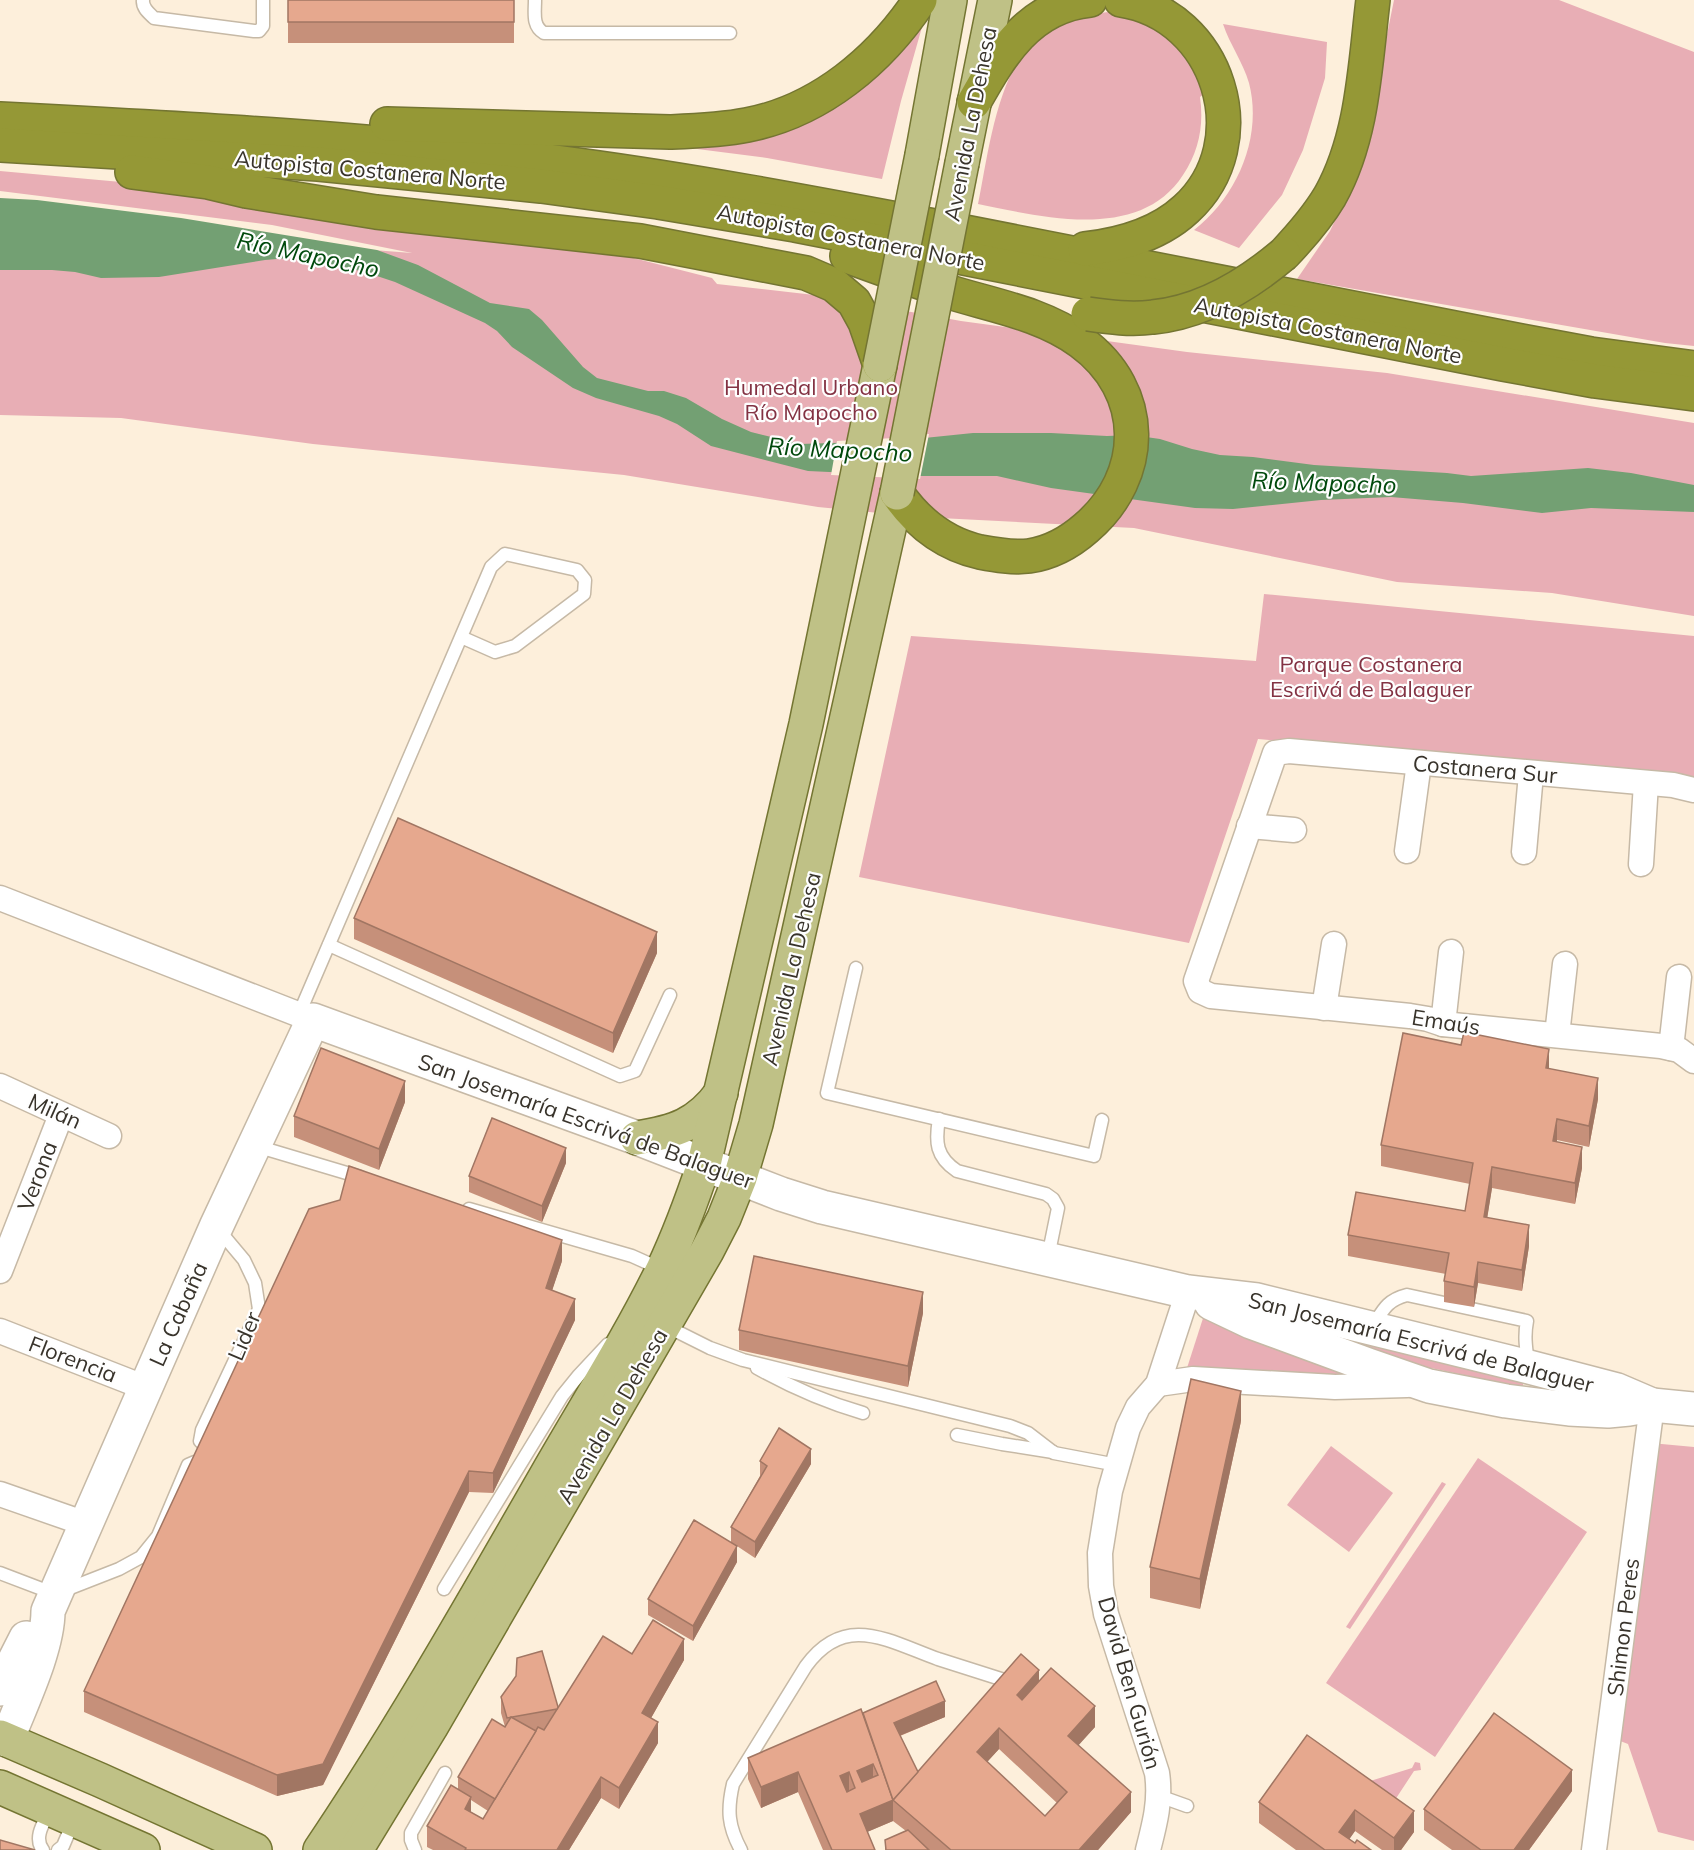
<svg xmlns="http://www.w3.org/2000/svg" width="1694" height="1850" viewBox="0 0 1694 1850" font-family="Mulish,sans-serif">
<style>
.green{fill:#e8aeb5}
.water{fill:#73a073}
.pier{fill:#fdefdb}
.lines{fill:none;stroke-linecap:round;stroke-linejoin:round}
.lane-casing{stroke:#c6b9a6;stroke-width:15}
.street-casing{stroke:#c6b9a6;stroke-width:27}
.secondary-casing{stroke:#c6b9a6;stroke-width:36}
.primary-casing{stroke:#747532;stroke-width:36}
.highway-casing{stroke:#747532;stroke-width:36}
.lane{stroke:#fff;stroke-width:12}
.street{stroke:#fff;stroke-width:24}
.secondary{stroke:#fff;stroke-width:33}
.primary{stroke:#bfc186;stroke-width:33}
.highway{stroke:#959836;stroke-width:33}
.primary-bridge-casing{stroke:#747532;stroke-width:36;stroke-linecap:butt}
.highway-bridge-casing{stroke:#747532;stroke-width:36;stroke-linecap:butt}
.primary-bridge{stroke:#bfc186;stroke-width:33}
.highway-bridge{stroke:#959836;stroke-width:33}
.wall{fill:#c6907a;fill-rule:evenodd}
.shaded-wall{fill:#a17663}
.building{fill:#e6a88e;stroke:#a17663;stroke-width:1.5;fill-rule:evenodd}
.labels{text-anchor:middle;stroke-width:4.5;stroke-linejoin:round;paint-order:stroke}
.street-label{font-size:22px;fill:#38332b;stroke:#fefefe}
.park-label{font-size:22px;fill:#833243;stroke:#fefefe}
.water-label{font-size:24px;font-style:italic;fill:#00490c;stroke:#fefefe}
</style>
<rect width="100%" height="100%" fill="#fdefdb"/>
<g class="green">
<path d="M1394,0H1559L1694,52V346L1665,343L1297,279L1330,231L1360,168Z"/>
<path d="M1108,12L1134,16L1155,26L1187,54L1205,93L1200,97C1204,125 1199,151 1183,175C1140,242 1042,217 978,204C989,151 998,57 1050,28C1067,19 1089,14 1108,12Z"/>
<path d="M926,13L901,101L882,179L767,158L658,144L751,125Z"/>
<path d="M1223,24L1327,42L1325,78L1303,150L1282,195L1239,248L1194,230C1237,197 1263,137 1249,83C1243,62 1230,45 1223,24Z"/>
<path d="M0,171L143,184L602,250L712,278L717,284L823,296L961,321L1187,352L1387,373L1694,423V616L1552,593L1397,582L1134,528L920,517L818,507L624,475L313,444L121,418L0,415V203L360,249L412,253L272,225L0,191Z"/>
<path d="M1264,594L1694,636V783L1662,776L1258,739L1189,943L859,877L911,636L1256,661Z"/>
<path d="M1205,1312L1372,1378L1187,1368Z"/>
<path d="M1309,1325L1523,1380V1385L1520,1387L1431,1368H1420Z"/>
<path d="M1640,1442L1694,1447V1841L1658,1832L1628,1744L1602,1734Z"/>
<path d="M1331,1446L1393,1493L1349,1552L1287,1505Z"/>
<path d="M1478,1458L1587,1532L1435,1757L1326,1683Z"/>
<path d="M1442,1482L1446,1484L1350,1629L1346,1627Z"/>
<path d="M1415,1762L1420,1763L1421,1770L1414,1771L1391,1806L1367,1782L1412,1768Z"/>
</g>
<path class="water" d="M0,198L37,200L181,218L377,250L418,265L490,303L529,309L542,320L583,367L597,378L648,391H664L686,398L722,419L751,432L800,444L895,441L973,433H1051L1107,436L1132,435L1160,439L1192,449L1220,455L1253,457L1314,465L1447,473L1471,476L1588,468L1631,473L1694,485V512L1591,508L1542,513L1463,503L1391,497L1321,500L1233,509L1195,508L1051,488L997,476H914L808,471L711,446L677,424L659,416L596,398L573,388L512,347L497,331L485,323L395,282L365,272L306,259L289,258L265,260L159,277L101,278L75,272L52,270H0Z"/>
<path class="pier" d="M929,434L920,479L831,475L837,441L895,438Z"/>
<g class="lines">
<defs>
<g id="lane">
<path d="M143,0C142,8 149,13 154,18L254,31H259L263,26V0"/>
<path d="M535,0C535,13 532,26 544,33H730"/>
<path d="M329,945L620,1076L635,1071L670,995"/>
<path d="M856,968L827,1093L1094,1156L1102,1120"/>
<path d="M299,1014L491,567L505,554L577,570L585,580L584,594L515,646L495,652L461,637"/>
<path d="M939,1119C935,1142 936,1157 957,1171L1046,1194L1053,1199L1058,1208L1048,1257"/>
<path d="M256,1146L360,1177"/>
<path d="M469,1209L632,1256L661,1269"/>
<path d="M666,1326L710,1348L743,1360L1010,1426L1028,1433L1054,1453L1117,1465"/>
<path d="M1373,1326C1383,1310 1387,1300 1407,1295L1527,1321C1524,1336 1526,1348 1528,1363"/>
<path d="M757,1368C791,1387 825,1402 863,1413"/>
<path d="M957,1435L1002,1444L1053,1452"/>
<path d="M207,1448L200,1441L202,1430L259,1309L255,1283L244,1260L218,1229"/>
<path d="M0,1573L55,1594L119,1569L141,1557L158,1536L188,1465L195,1462H201"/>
<path d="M444,1589L562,1396L579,1375L608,1344"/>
<path d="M1159,1796L1187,1806"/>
<path d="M43,1850C33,1838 44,1822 50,1810"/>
<path d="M58,1850L63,1846L74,1820"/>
<path d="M415,1850L411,1840V1833L445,1773"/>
<path d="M741,1850C728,1826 727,1810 733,1784L806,1666C845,1612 888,1641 938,1659C960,1666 982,1673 1004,1680"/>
</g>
<g id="street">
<path d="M1694,790L1673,785L1289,751L1275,753L1196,981L1200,991L1211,996L1410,1016L1428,1019L1443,1024L1661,1046L1679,1050L1694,1061"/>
<path d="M1249,826L1294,830"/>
<path d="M1407,851L1419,763"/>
<path d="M1524,852L1531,774"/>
<path d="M1641,864L1646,783"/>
<path d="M0,898L313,1020"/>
<path d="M1324,1008L1334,944"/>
<path d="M1443,1024L1451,952"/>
<path d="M1557,1035L1565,964"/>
<path d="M1671,1048L1679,977"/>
<path d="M0,1086L109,1136"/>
<path d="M0,1271L61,1115"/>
<path d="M0,1331L146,1388"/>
<path d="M1158,1384L1193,1379L1335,1387L1407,1385"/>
<path d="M0,1494L86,1524"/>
<path d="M1148,1850C1155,1823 1161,1800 1157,1773L1106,1614L1101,1586L1100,1553L1110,1491L1128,1428L1138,1407L1158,1384L1188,1292"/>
<path d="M1594,1850L1652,1405"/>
</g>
<g id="secondary">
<path d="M1211,1303L1251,1322L1368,1365L1429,1386L1506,1401L1569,1409L1608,1411L1629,1409L1652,1405L1694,1409"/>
<path d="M0,1689L26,1638"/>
<path d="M7,1740C21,1704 48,1649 48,1611L216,1227L313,1020L637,1138L781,1194L822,1207L1188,1292L1257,1300L1529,1367L1617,1390L1652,1405"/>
</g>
<g id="primary">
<path d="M922,155L950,0"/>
<path d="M962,163L995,0"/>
<path d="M637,1138C674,1132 698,1125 721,1093"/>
<path d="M0,1737L100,1780L255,1850"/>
<path d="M0,1787L143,1850"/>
<path d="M320,1850C402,1728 474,1601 547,1474C586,1406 628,1340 663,1269C679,1235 692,1200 704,1164L806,724L880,365"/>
<path d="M356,1850L431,1727L707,1251L724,1218L740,1178L756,1124L897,493"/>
</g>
<g id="highway">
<path d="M974,102C1001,54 1029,6 1090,0"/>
<path d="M0,119C193,129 386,139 578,165C696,181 812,203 929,225C1127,262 1324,302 1521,341L1591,354L1694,368"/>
<path d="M387,124L670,132C695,131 722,130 747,125C820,111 880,60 920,0"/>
<path d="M0,145L318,164L541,186L658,202L795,225L1503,364L1595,381L1694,394"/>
<path d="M132,172L208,182L246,191L376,212L640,241L806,273L834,285L854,302L865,322L880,365"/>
<path d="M1085,249C1120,245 1159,234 1186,209C1259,142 1219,15 1121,0"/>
<path d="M1284,254C1301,236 1317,218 1330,196C1363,137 1365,66 1373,0"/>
<path d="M847,256C880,268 913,280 946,291C990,305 1042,313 1081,342C1148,391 1147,476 1086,528C1070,542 1050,553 1029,556C1013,558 996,555 980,552C945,544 917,522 897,493"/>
</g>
</defs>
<use href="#lane" class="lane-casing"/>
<use href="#street" class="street-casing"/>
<use href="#secondary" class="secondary-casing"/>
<use href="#primary" class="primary-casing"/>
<use href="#highway" class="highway-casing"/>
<use href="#lane" class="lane"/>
<use href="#street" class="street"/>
<use href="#secondary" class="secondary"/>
<use href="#primary" class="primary"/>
<use href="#highway" class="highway"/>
<defs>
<g id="primary-bridge">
<path d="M880,365L922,155"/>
<path d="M897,493L962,163"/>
</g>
<path id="highway-bridge" d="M1088,314C1109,317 1131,320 1153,317C1203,312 1246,286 1284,254"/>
</defs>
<use href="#primary-bridge" class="primary-bridge-casing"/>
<use href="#highway-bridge" class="highway-bridge-casing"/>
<use href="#primary-bridge" class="primary-bridge"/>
<use href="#highway-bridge" class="highway-bridge"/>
</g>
<g class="wall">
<rect x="288" y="0" width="226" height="43"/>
<path d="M354,918L657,953L613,1053L354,939Z"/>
<path d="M1549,1068L1598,1099L1589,1147L1557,1140V1142L1582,1168L1575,1204L1492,1188L1487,1218L1529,1246L1522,1291L1478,1283L1474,1307L1444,1302V1281L1446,1274L1348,1256V1235L1465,1211L1470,1184L1381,1166V1145Z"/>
<path d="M405,1102L379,1170L294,1137V1116Z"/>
<path d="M566,1163L542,1222L469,1192V1176Z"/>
<path d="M562,1261L552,1290L575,1320L493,1493L469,1492L323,1785L277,1796L84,1712V1691Z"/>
<path d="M923,1313L908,1387L739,1350V1330Z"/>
<path d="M1241,1421L1200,1609L1150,1598V1567Z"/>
<path d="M760,1461L811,1464L755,1558L737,1546V1562L693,1641L648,1615V1599L731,1542V1527L760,1476Z"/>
<path d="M632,1654L684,1660L651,1718L658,1743L619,1809L601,1798L569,1850H433L427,1847V1826L458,1790V1777L505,1727L501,1713V1697L558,1707ZM471,1800L488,1811L483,1819L471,1812Z"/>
<path d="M1039,1681L1095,1727L1078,1745L1131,1812L1098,1850H885V1840L906,1831L893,1821L867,1832L875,1850H823L798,1792L761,1808L748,1779V1758L863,1713L945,1717L900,1736L918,1772ZM999,1749L1057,1803L1045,1816L987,1762Z"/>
<path d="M1307,1735L1414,1832L1401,1850H1382L1355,1831L1349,1839L1355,1843L1371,1850H1296L1259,1823V1802Z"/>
<path d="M1572,1791L1529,1850H1452L1424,1830V1809Z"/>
</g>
<g class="shaded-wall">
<path d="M657,932V953L613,1053V1033Z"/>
<path d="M1549,1049V1069L1546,1068Z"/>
<path d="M1598,1078V1099L1589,1147V1126Z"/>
<path d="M405,1081V1102L379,1170V1149Z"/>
<path d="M1557,1119V1140L1553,1162V1141Z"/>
<path d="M1582,1147V1168L1575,1204V1183Z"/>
<path d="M566,1148V1163L542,1222V1206Z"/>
<path d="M1492,1167V1188L1484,1238V1217Z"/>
<path d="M1529,1225V1246L1522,1291V1270Z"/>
<path d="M562,1240V1261L546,1309V1288Z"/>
<path d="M1478,1262V1283L1474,1307V1287Z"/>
<path d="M923,1292V1313L908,1387V1366Z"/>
<path d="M575,1299V1320L493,1493V1473Z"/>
<path d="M1241,1391V1421L1200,1609V1579Z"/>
<path d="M811,1449V1464L755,1558V1542Z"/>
<path d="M469,1471V1492L323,1785L277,1796V1775Z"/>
<path d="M737,1546V1562L693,1641V1626Z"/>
<path d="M684,1639V1660L642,1734V1713Z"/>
<path d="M1039,1670V1691L1017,1716V1695Z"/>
<path d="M945,1701V1717L894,1738V1723Z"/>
<path d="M1095,1706V1727L1068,1757V1736Z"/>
<path d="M658,1722V1743L619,1809V1788Z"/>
<path d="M999,1728V1749L977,1773V1752Z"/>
<path d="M873,1764V1785L857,1792V1771Z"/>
<path d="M1572,1770V1791L1529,1850H1514Z"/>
<path d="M798,1772V1792L761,1808V1787Z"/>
<path d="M849,1772V1793L840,1796V1776Z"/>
<path d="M601,1777V1798L569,1850H557Z"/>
<path d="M1131,1792V1812L1098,1850H1079Z"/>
<path d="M471,1797V1818L465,1809Z"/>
<path d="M893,1800V1821L860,1835V1814Z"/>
<path d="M1355,1810V1831L1342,1850L1339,1832Z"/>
<path d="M1414,1811V1832L1401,1850H1394V1838Z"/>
</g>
<g class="building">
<rect x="288" y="0" width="226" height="22"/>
<path d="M398,818L657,932L613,1033L354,918Z"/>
<path d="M1464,1032L1549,1049L1546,1068L1598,1078L1589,1126L1557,1119L1553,1141L1582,1147L1575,1183L1492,1167L1484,1217L1529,1225L1522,1270L1478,1262L1474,1287L1444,1281L1449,1253L1348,1235L1356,1192L1465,1211L1473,1163L1381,1145L1403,1033L1461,1045Z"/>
<path d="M321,1048L405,1081L379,1149L294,1116Z"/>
<path d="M492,1118L566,1148L542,1206L469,1176Z"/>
<path d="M349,1166L562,1240L546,1288L575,1299L493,1473L469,1471L323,1764L277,1775L84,1691L309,1209L340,1200Z"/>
<path d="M754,1256L923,1292L908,1366L739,1330Z"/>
<path d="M1191,1379L1241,1391L1200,1579L1150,1567Z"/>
<path d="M779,1428L811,1449L755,1542L731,1527L767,1466L760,1461Z"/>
<path d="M694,1520L737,1546L693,1626L648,1599Z"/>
<path d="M653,1620L684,1639L642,1713L658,1722L619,1788L601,1777L557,1850H465L466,1848L427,1826L451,1785L471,1797L465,1809L483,1819L538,1727L544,1730L603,1636L632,1654Z"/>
<path d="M542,1651L558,1707L557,1709L507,1718L501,1697L516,1676L517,1658Z"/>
<path d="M1021,1654L1039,1670L1017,1695L1022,1700L1051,1668L1095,1706L1068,1736L1131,1792L1079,1850H951L893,1800L860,1814L875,1850H832L798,1772L761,1787L748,1758L861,1709L893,1800ZM999,1728L1067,1792L1045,1816L977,1752ZM873,1764L878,1775L862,1782L857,1771ZM849,1772L855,1788L847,1792L840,1776Z"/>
<path d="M936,1681L945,1701L894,1723L918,1772L893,1800L863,1713Z"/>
<path d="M1494,1713L1572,1770L1514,1850H1481L1424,1809Z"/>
<path d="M511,1717L536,1731L495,1799L458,1777L492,1719L505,1727Z"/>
<path d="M1307,1735L1414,1811L1394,1838L1355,1810L1339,1832L1355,1843L1357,1840L1371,1850H1325L1259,1802Z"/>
<path d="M908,1830L929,1850H886L885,1840Z"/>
<path d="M0,1840L35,1850H0Z"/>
</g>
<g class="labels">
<g class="street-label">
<text transform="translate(970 124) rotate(-79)" y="8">Avenida La Dehesa</text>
<text transform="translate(370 170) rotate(5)" y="8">Autopista Costanera Norte</text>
<text transform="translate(851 237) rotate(11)" y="8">Autopista Costanera Norte</text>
<text transform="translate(1328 330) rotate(11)" y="8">Autopista Costanera Norte</text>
<text transform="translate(1485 769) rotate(5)" y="8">Costanera Sur</text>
<text transform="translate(791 969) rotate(-77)" y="8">Avenida La Dehesa</text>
<text transform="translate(1446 1022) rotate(9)" y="8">Emaús</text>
<text transform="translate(55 1111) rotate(24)" y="8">Milán</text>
<text transform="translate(586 1121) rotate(20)" y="8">San Josemaría Escrivá de Balaguer</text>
<text transform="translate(37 1176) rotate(-69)" y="8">Verona</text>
<text transform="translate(178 1314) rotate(-66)" y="8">La Cabaña</text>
<text transform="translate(244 1336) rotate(-67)" y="8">Lider</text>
<text transform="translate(1421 1342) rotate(14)" y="8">San Josemaría Escrivá de Balaguer</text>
<text transform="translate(73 1359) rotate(21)" y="8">Florencia</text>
<text transform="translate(612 1416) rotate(-60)" y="8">Avenida La Dehesa</text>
<text transform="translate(1623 1627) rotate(-83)" y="8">Shimon Peres</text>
<text transform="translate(1130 1683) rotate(74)" y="8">David Ben Gurión</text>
</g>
<g class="park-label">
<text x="811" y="395">Humedal Urbano<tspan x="811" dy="25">Río Mapocho</tspan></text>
<text x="1371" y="672">Parque Costanera<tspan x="1371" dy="25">Escrivá de Balaguer</tspan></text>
</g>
<g class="water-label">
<text transform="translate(308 255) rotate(12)" y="8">Río Mapocho</text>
<text transform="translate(840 450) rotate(3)" y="8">Río Mapocho</text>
<text transform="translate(1324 483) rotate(2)" y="8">Río Mapocho</text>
</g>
</g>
</svg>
